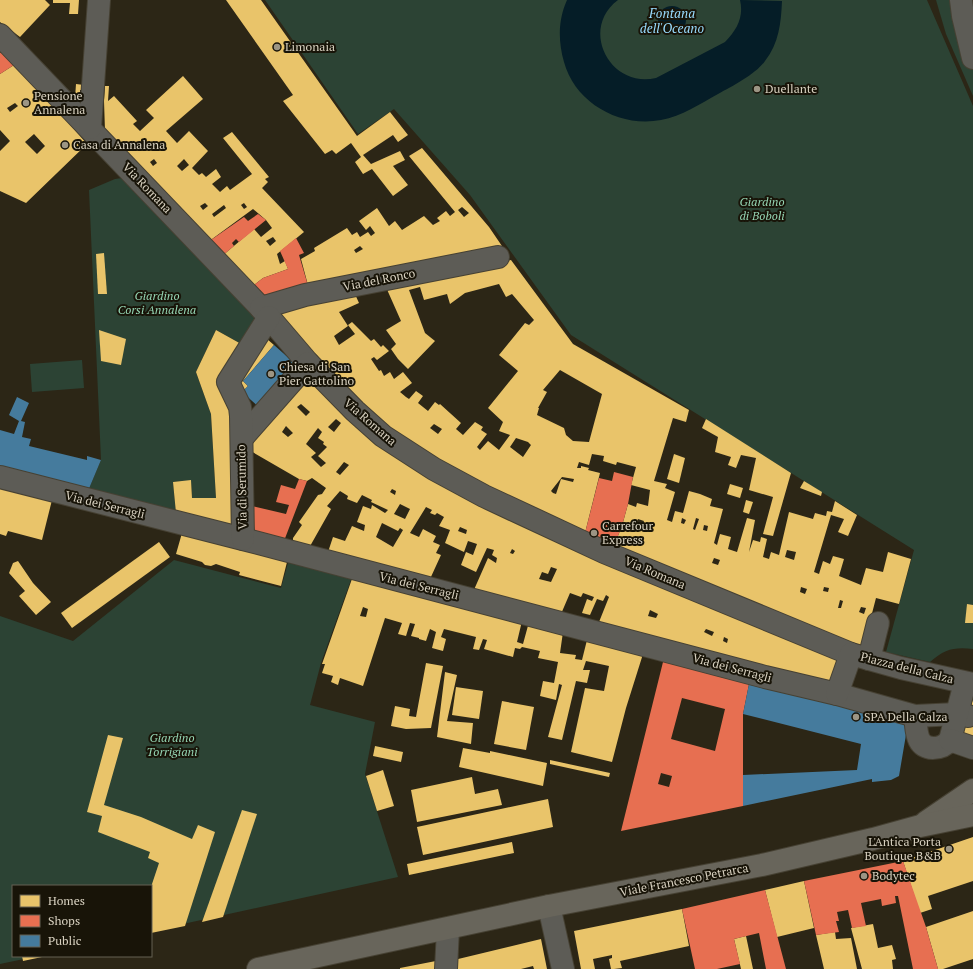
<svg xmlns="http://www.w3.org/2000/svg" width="973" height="969" viewBox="0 0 973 969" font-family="'PT Serif',serif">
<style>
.green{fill:#2c4334}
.water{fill:#051d27}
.homes{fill:#e9c46a;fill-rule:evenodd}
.shops{fill:#e76f51;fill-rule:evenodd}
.public{fill:#457b9d}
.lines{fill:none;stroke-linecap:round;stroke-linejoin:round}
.minor-casing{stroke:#464133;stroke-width:24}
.major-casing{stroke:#464133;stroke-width:24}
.minor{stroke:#5d5c56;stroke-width:22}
.major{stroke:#68655b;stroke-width:22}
.poi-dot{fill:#9c9584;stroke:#181408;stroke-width:1.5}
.labels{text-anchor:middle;stroke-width:4;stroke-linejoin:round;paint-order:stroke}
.poi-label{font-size:12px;fill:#d8d1c0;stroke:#181408;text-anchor:start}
.street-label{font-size:12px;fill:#d8d1c0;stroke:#181408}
.park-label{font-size:12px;font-style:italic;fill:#96d7b5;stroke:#181408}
.water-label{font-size:13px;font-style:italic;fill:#99dcff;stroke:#181408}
</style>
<rect width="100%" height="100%" fill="#2c2616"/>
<g class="green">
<path d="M265,0H927L973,106V649C954,647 945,649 930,662L886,652L914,550L571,335L470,195L394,109L358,134Z"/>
<path d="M936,0H973V96L946,34Z"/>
<path d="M122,178L256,318L243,345L216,330L196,372L211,414L216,498H192L191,481L173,482L176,513L88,491L101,460L89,190L115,179Z"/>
<path d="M82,360L84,388L32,392L30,364Z"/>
<path d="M174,560L281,588L288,563L352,577L321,663L310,705L375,722L365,774L398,877L151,931V886H13V956H38L0,964V616L73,641Z"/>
</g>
<g class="water">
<path d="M567,0H618C579,29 610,89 656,78L725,42C737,30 744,17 740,0L782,1C781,23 779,43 765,61C756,74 733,86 718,94C700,104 682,116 661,120C620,128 575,103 564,62C558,41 558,20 567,0Z"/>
<circle cx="672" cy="20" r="14"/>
</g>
<g class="homes">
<path d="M0,0H45L50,5L20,37L0,22Z"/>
<path d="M53,0H79L78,14H69L70,3H53Z"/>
<path d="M226,0H261L357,136L390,112L408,135L398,142L393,135L363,155L371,164L400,151L405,160L393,166L408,185L393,196L372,169L363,174L355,162L361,157L351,143L336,154L332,150L325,154L283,101L293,95Z"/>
<path d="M14,65L38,88L87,144L26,203L0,191V151L10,141L0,130V74ZM15,103L18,106L10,112L7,108ZM34,134L45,146L37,154L25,142Z"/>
<path d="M183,76L203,99L166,131L177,143L189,131L208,151L192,168L199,175L202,173L206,177L216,169L221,177L212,184L220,192L227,186L230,190L252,174L223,138L232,132L269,177L265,179L268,182L262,188L304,232L277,254L280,264L285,261L288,269L263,278L250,288L222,256L254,229L261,237L272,228L266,220L253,209L208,242L105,131L104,101L105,86H109L108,101L114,96L137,121L133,124L140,131L154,118L146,110ZM154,159L157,163L153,166L150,162ZM184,159L189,165L182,171L177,166ZM205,203L208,206L203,210L200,206ZM244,203L247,207L244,209L241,205ZM224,205L226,208L214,217L212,214ZM273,237L276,241L270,246L266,241Z"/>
<path d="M76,84L84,85V90H80V99L75,98Z"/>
<path d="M422,148L489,227L504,249L309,289L301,259L315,251L314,248L347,228L352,235L357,232L360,237L368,232L371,236L375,233L370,226L366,230L359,221L377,208L389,226L395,221L402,230L424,216L433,225L440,221L437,218L446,211L450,216L455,212L409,156ZM462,207L469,213L464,217L458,210ZM360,246L363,249L356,253L354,250Z"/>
<path d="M104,253L107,294H98L96,254Z"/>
<path d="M511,260L573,344L689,410L686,422L673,418L654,481L667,484L665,488L675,492L667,520L672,522L675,511L683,513L689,491L700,494L712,499L710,506L723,509L714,543L717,545L720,534L731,537L728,549L737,552L747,518L755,520L749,552L753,540L760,542L761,537L767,539L763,557L769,559L771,552L779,555L789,512L813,519L815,513L826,516L827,511L832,512L835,501L857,515L848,536L838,532L844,519L831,515L814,572L819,574L823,561L830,564L833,556L844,559L839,576L861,585L866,568L883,572L888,552L911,559L899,604L876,598L863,648L613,548L622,526L628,504L636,507L637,503L648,506L650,490L631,485L636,467L617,462L616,465L603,461L604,456L592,454L589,465L579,462L577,468H581V466L589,468L588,470L600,473L584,537L494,495L360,410L279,317L294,303L354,292L359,303L339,312L348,326L334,336L339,345L355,334L348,325L352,322L371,341L374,339L381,347L383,345L389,351L377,360L374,357L371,359L379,371L381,370L384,376L390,372L394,379L403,372L412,383L400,392L406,397L409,399L416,391L423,396L418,403L428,411L435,402L439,405L440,404L461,423L456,429L463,435L475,422L483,427L481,430L487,434L477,447L480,450L488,441L499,450L510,435L499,431L503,422L488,408L518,371L499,355L525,323L529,325L534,320L512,294L506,297L499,284L465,293L450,304L447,294L424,300L420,287L409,290L425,333L435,341L408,369L398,359L391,349L396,344L386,330L401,321L385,285ZM560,370L602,394L589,442L573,441L566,435L564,428L537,415L539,408H538L547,392L543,390ZM434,424L442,429L438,434L430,428ZM516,438L528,442L531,445L523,457L510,447ZM562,477L574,479L573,482L561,479L556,494L553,493L551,491ZM682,518L686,520L684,524L681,523ZM696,518L699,519L695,530L693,529ZM638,519L644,521L642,527L636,525ZM704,525L708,526L707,531L703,530ZM787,550L796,552L794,560L785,557ZM714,558L720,560L718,565L712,563ZM801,587L807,589L805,594L800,592ZM824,587L829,588L828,592L823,591ZM840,600L843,601L841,608H838ZM861,607L866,608L864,614L859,612Z"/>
<path d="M99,330L126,339L121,365L101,361Z"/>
<path d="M216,330L243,345L235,412V518L231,524L176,513L173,482L191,480L192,498H216L211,414L196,372Z"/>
<path d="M267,339L274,345L243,381L248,386L242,392L229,382Z"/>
<path d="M306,370L375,438L840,661L831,684L599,622L609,597L606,595L603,601L597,599L590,615L582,613L587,599L592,601L594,597L583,593L581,597L570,593L561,614L473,592L488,558L496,563L497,558L492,555L494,550L487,548L476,572L461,565L466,552L473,555L477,544L468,541L464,552L445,543L450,530L439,526L444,517L437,513L435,515L430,513L432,510L426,507L410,533L419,537L423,529L436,536L433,542L440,545L436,553L441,555L430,579L328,552L333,537L345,541L352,526L364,531L365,525L357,522L363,506L371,509L372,505L385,513L388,510L371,502L372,500L362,495L357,503L347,499L348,496L340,491L327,506L331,509L309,548L293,543V538L302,525L299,522L318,495L322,494L326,488L312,478L307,481L299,479L249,450L247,437ZM301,404L310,412L306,416L297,407ZM336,419L341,423L334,432L328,427ZM286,426L293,433L288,437L282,432ZM318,428L322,432L318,438L324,442L323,444L327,447L318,456L326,463L321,467L311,457L316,453L306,444ZM344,462L349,465L340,475L336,472ZM392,489L396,491L395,495L390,492ZM400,504L410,509L405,519L394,514ZM382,523L398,531L400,528L403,530L393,547L376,537ZM460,527L467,530L466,534L458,531ZM512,549L515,551L513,554L510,553ZM551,567L557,569L551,582L539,579L542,572L548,574ZM650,610L658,614L656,618L648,616ZM706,629L714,632L712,636L704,632ZM724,637L728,639L727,643L723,641Z"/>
<path d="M706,419L791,473L773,536L763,534L773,497L749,490L756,458L741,455L736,468L728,465L731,457L715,452L718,437L702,428Z"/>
<path d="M674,454L685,458L679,483L667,479Z"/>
<path d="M804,481L822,492L821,496L800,488Z"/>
<path d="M730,484L743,488L740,498L727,494Z"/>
<path d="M0,486L52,500L42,540L8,531L6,536L0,534Z"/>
<path d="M746,500L753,502L749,514L743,512Z"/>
<path d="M182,533L287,562L281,586L239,575L240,572L216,564L211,566L205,565L202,562L176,554Z"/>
<path d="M159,542L170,557L72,628L61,613Z"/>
<path d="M18,561L33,583L51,602L36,615L19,596L25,591L9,573L13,563Z"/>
<path d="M353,576L522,621L517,642L523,644L529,622L563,632L560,653L576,655L575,659L582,660L587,640L643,654L626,708L612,762L571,752L585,688L604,691L609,666L586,661L583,670H590L587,683L576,681L562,740L548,737L562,685L559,684L556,700L540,696L543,681L554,683L558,662L538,658L540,651L522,647L520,649L515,648L513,657L484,649L487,640L483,639L479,650L473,649L476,637L444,629L441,637L446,639L443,651L432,648L436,632L430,629L426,641L419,639V638L411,636L415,624L410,623L406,636L398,634L402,623L385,618L363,686L340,678L338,685L331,682L333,676L322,673L325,664H322ZM363,607L368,609L366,617L360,616Z"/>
<path d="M967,604L973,605V623H965Z"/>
<path d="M426,663L443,666L431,728L406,729L391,726L395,706L410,709L409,716L416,717Z"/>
<path d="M445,672L457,675L447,721L473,723L471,744L437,737Z"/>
<path d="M456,687L483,691L479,719L452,715Z"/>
<path d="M973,699V741L961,737Z"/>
<path d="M502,701L534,707L526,750L494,744Z"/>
<path d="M108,735L123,738L104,805L141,817L192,839L198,825L215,832L185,926L151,933V887L159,863L148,858L150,852L98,832L102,816L87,812Z"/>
<path d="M375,746L403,752L401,762L373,756Z"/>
<path d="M463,748L490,753V751L547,763L543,786L459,767Z"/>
<path d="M550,760L610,773L609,777L550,764Z"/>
<path d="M383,770L394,806L377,811L366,776Z"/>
<path d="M472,777L475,794L498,789L502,805L417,822L411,790Z"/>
<path d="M548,799L553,827L423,855L417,827Z"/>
<path d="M242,810L257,814L223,917L202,922Z"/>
<path d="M973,837V881L928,896L932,909L920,913L903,861Z"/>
<path d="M512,842L514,853L409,875L407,864Z"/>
<path d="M804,881L814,928L777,937L765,890Z"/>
<path d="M682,909L689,946L620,961L622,968L614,969H611L609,959L612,958V955L593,959L595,969H581L574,931Z"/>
<path d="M973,911V959L943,969H938L926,927Z"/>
<path d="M873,924L878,948L892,945L896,959L892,960L893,969H862L851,928Z"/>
<path d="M835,932L836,939L851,938L857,969H824L816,935Z"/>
<path d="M746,936L753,969H741L734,939Z"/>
<path d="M541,939L547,969H534L533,966L521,969H454V960Z"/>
<path d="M22,956H42V957L23,961Z"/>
<path d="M441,960V969H400V968Z"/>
</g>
<g class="shops">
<path d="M5,49L14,65L0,74V53Z"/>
<path d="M258,214L266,220L239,242L236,239L232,243L234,246L222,256L208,242L244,217L248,221Z"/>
<path d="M296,238L304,253L299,255L309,289L257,296L250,288L263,278L288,269L280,251Z"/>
<path d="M614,472L633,477L628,504L622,526L613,548L584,537L599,478L612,481Z"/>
<path d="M299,479L307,481L284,541L255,536L252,506L286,514L289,505L276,502L281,485L295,489Z"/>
<path d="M664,658L750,679L743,714V806L621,831ZM682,698L725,709L715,751L671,739ZM661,773L672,776L669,787L658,784Z"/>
<path d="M903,861L926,927L938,969H913L898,896H895L896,903L882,906L881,899L861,903L866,926L852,928L848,910L837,912L839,921H836L839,932L816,935L804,881Z"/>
<path d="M765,890L786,969H766L759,933L734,939L740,964L717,969H695L682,909Z"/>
</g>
<g class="public">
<path d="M274,345L300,368L262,410L242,392L248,386L243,381Z"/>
<path d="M17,397L29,403L21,421L25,422L22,437L31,439L29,446L87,460V456L101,460L88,491L0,469V430L14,434L19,421L9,415Z"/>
<path d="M750,679L908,723L899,776L891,780L872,782V779L743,806V775L857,770L861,744L743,714Z"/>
</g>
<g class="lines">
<defs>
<g id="minor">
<path d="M961,0L963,16L973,58"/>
<path d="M0,35L261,308L308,363L355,411L383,436L434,469L484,496L604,552L851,654L901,668L973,684"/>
<path d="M90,128L99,0"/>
<path d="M261,308L305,295L498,257"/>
<path d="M242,438L308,363"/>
<path d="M0,477L243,539L765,677L837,694L915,716L957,714L968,716"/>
<path d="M243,539L241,416L240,407L228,382L269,317"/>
<path d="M869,659L878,623"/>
<path d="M837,694L851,654"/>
<path d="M915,716C917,730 915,747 933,748C940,748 946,745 950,740L965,683"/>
<path d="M950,740L973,748"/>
<path d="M549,906L563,969"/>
<path d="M446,969L448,929"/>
</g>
<g id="major">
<path d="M926,822L973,790"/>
<path d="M258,969L549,906L762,865L873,839L920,826L973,815"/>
</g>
</defs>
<use href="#minor" class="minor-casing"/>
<use href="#major" class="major-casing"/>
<use href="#minor" class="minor"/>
<use href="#major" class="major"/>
</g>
<g class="poi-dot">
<circle cx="277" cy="47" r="4"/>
<circle cx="757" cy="89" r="4"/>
<circle cx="26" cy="103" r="4"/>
<circle cx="65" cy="145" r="4"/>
<circle cx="271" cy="374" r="4"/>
<circle cx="594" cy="533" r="4"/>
<circle cx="856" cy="717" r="4"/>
<circle cx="949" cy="849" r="4"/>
<circle cx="864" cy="876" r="4"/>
</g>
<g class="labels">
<g class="poi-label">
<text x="285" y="51">Limonaia</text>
<text x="765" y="93">Duellante</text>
<text x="34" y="100">Pensione<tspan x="34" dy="14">Annalena</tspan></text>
<text x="73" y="149">Casa di Annalena</text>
<text x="279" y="371">Chiesa di San<tspan x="279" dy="14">Pier Gattolino</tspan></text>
<text x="602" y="530">Carrefour<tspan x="602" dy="14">Express</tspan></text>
<text x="864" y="721">SPA Della Calza</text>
<text x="941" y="846" text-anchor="end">L'Antica Porta<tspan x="941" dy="14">Boutique B&amp;B</tspan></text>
<text x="872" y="880">Bodytec</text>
</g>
<g class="street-label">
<text transform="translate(147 188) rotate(46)" y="4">Via Romana</text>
<text transform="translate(379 280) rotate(-11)" y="4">Via del Ronco</text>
<text transform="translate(370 422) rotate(41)" y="4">Via Romana</text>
<text transform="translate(242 487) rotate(-91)" y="4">Via di Serumido</text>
<text transform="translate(105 505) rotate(14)" y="4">Via dei Serragli</text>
<text transform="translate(655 573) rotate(23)" y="4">Via Romana</text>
<text transform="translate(419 586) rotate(14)" y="4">Via dei Serragli</text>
<text transform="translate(732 668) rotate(15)" y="4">Via dei Serragli</text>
<text transform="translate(907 668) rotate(14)" y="4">Piazza della Calza</text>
<text transform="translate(684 880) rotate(-11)" y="4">Viale Francesco Petrarca</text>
</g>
<g class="park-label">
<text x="762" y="206">Giardino<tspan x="762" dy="14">di Boboli</tspan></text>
<text x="157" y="300">Giardino<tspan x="157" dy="14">Corsi Annalena</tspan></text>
<text x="172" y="742">Giardino<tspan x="172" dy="14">Torrigiani</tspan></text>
</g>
<g class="water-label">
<text x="672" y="18">Fontana<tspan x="672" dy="15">dell'Oceano</tspan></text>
</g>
</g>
<rect x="12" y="885" width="140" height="72" fill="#181408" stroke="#656052"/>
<rect x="20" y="895" width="20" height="12" fill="#e9c46a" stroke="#656052"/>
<text x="48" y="905" font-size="12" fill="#d8d1c0">Homes</text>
<rect x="20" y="915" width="20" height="12" fill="#e76f51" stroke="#656052"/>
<text x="48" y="925" font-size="12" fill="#d8d1c0">Shops</text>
<rect x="20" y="935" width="20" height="12" fill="#457b9d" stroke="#656052"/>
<text x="48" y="945" font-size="12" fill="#d8d1c0">Public</text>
</svg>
